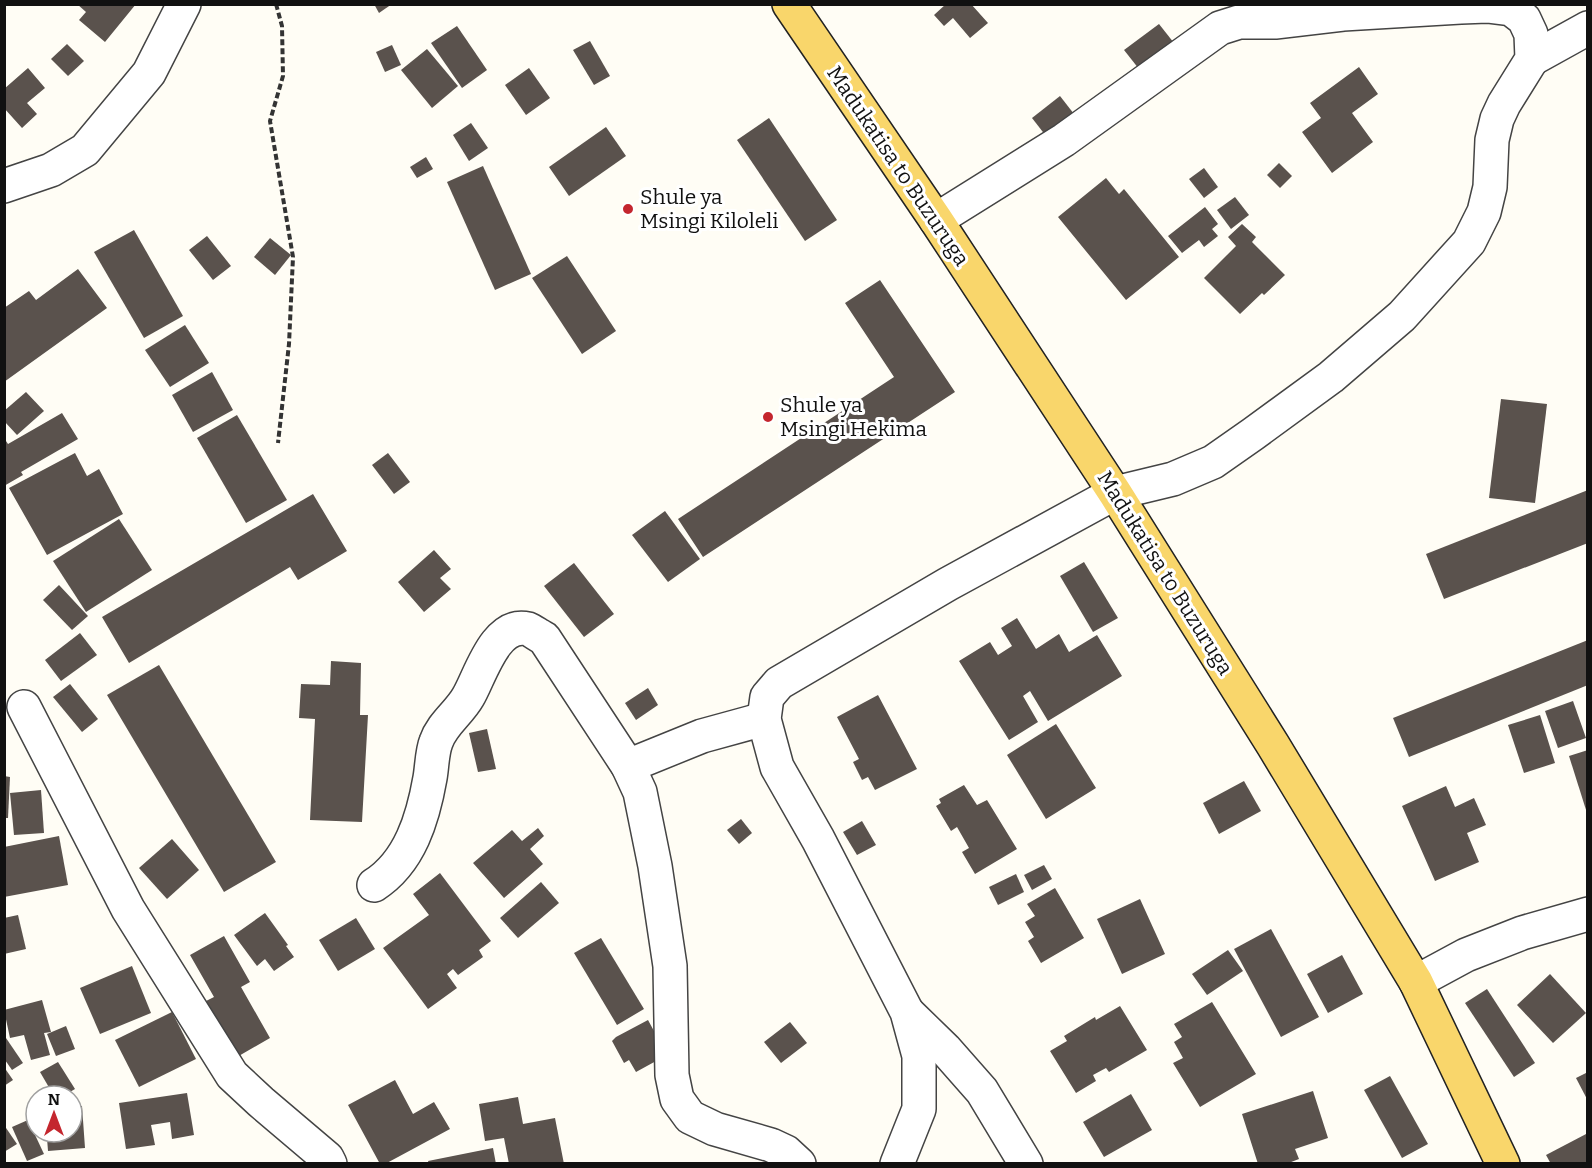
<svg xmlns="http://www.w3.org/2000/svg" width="1592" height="1168" viewBox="0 0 1592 1168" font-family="Bitter,serif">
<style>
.building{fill:#5a524d}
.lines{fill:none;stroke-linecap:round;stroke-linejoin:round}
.minor-casing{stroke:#444;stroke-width:36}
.major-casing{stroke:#222;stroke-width:36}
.path{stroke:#333;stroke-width:4;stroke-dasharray:6 3;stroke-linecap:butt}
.minor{stroke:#fff;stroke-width:33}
.major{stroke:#f9d66b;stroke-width:33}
.poi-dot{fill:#c4262e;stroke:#fff;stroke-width:2}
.labels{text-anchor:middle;stroke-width:6;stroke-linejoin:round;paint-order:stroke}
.street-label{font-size:21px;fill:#111;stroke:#fff}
.poi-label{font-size:21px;fill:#111;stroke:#fff;text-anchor:start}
</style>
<rect width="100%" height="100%" fill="#fffdf5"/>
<g class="building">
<path d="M77,4H136L105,42L79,20L86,12Z"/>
<path d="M374,4H392L379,13Z"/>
<path d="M946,4H971L988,23L970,38L953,18L944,26L934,15Z"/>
<path d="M1159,24L1174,43L1139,69L1124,50Z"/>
<path d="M457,26L487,70L462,88L431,43Z"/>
<path d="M590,41L610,76L594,85L573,50Z"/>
<path d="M67,44L84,61L68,76L51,59Z"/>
<path d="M392,45L401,65L385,72L376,52Z"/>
<path d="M427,49L458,86L432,108L401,70Z"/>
<path d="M1359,67L1378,94L1352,113L1373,142L1332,173L1302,132L1321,118L1310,103Z"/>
<path d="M28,68L45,88L27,103L37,114L22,128L4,108V89Z"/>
<path d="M529,68L550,98L526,115L505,85Z"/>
<path d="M1060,96L1074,114L1046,136L1032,118Z"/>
<path d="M769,118L837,220L805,241L737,140Z"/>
<path d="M471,123L488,148L469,161L453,135Z"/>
<path d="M606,127L626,156L569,196L549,167Z"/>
<path d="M426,157L433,169L417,178L410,167Z"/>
<path d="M1279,163L1292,176L1280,188L1267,175Z"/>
<path d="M483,166L531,274L495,290L447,182Z"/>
<path d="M1204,168L1218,187L1204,198L1189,179Z"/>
<path d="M1106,178L1119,194L1124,189L1179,257L1126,300L1058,217Z"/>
<path d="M1235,197L1249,215L1231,229L1217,210Z"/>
<path d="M1205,207L1218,224L1212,229L1218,236L1204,247L1199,240L1182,253L1168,236Z"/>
<path d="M1242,224L1256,237L1252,242L1285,275L1264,295L1262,293L1240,314L1204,278L1236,246L1228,237Z"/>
<path d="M134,230L183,316L144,338L94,252Z"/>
<path d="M207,236L231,266L213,280L189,250Z"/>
<path d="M270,238L291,255L275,275L254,257Z"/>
<path d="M567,256L616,331L582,354L532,278Z"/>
<path d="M78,269L107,308L4,382V308L29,291L36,300Z"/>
<path d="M880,280L955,392L703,557L678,519L894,377L845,303Z"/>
<path d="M185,325L209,363L170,387L145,350Z"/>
<path d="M212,372L233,410L193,432L172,395Z"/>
<path d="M26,392L44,411L17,435L4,421V411Z"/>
<path d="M1501,399L1547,404L1535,503L1489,498Z"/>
<path d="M62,413L78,439L21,472L23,475L4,486V438L8,444Z"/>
<path d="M237,415L287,500L246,523L197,438Z"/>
<path d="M75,453L87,476L99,469L123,514L47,555L9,488Z"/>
<path d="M388,453L410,482L394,494L372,465Z"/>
<path d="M1588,490V543L1444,599L1426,554Z"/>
<path d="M313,494L347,551L298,580L290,567L129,663L102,617Z"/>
<path d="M665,511L700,559L668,582L632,535Z"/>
<path d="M119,519L152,570L86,612L53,561Z"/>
<path d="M434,550L451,569L440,578L451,589L424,612L398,582Z"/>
<path d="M1084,562L1118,618L1093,632L1060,576Z"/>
<path d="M574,563L614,614L584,637L544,586Z"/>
<path d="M59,585L88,616L72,630L43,600Z"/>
<path d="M1017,618L1036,649L1059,634L1069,652L1097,635L1122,676L1048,721L1030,691L1023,696L1038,722L1009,740L959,661L990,642L998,655L1012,646L1001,628Z"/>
<path d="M80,633L97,655L61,681L45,660Z"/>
<path d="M1588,640V685L1409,757L1393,718Z"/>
<path d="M331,661L361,663L360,715H368L362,822L310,820L315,719L299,718L301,684L330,685Z"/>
<path d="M159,665L276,862L224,892L107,695Z"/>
<path d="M70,684L98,719L82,732L53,697Z"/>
<path d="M648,688L658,705L636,720L625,703Z"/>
<path d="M878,695L917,769L875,790L868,777L862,780L853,762L859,759L837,717Z"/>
<path d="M1573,701L1586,738L1558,748L1545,711Z"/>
<path d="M1540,715L1555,763L1524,773L1508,725Z"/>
<path d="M1056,724L1096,788L1046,819L1007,755Z"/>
<path d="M487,729L496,769L478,772L469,733Z"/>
<path d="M1588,750V813H1587L1569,756Z"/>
<path d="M4,776L10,777L8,818H4Z"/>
<path d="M1244,781L1261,811L1219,834L1203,803Z"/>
<path d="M964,785L977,805L987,800L1017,849L975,874L962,852L969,848L957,827L951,831L936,806L941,803L939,799Z"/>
<path d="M1446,786L1455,807L1474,798L1486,825L1467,833L1479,862L1435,881L1402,806Z"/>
<path d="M41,790L44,833L14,835L10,793Z"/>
<path d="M741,819L752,833L739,844L727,830Z"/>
<path d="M862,821L876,845L857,855L843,832Z"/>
<path d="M538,828L544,836L530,849L543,864L504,898L473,863L512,830L522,841Z"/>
<path d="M59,836L68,885L4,897V847Z"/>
<path d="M172,839L199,870L167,899L139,868Z"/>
<path d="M1044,865L1052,879L1032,890L1024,875Z"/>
<path d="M440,873L491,941L479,950L483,957L458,975L453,969L447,974L457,988L428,1009L383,948L429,915L413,894Z"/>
<path d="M1016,874L1024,892L998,905L989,887Z"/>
<path d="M541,882L559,903L518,938L500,918Z"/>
<path d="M1055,888L1084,938L1041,963L1028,941L1034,937L1025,922L1035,916L1027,904Z"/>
<path d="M1140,899L1165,954L1122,974L1097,919Z"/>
<path d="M265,913L288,945L286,946L294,957L274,971L265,959L257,966L234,935Z"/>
<path d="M18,915L26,949L4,954V918Z"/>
<path d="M356,918L375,949L338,971L319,940Z"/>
<path d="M1271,929L1319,1017L1281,1037L1234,949Z"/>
<path d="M224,936L250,982L241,987L270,1038L237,1057L204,1002L214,997L190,955Z"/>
<path d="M601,938L644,1009L617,1025L574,953Z"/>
<path d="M1228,950L1243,971L1207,995L1192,974Z"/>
<path d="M1342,955L1363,994L1328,1013L1307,974Z"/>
<path d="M132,966L151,1013L100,1034L80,988Z"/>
<path d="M1550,974L1586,1013L1553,1043L1517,1005Z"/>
<path d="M1487,989L1535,1063L1514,1077L1465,1003Z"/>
<path d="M42,1000L51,1032L44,1033L50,1055L31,1060L24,1035L10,1038L4,1010Z"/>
<path d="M1212,1002L1256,1074L1200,1107L1173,1063L1183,1058L1174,1042L1182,1037L1174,1024Z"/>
<path d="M1120,1006L1147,1050L1109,1072L1106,1068L1093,1075L1096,1081L1076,1093L1050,1051L1067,1041L1064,1036L1095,1017L1096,1020Z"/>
<path d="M172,1012L196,1059L139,1087L115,1040Z"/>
<path d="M648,1020L667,1055L636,1072L629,1060L624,1063L612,1041L616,1037Z"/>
<path d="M790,1022L807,1043L781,1063L764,1042Z"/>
<path d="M66,1026L75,1049L56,1056L47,1034Z"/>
<path d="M6,1038L23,1063L12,1070L5,1060V1039Z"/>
<path d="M58,1062L75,1089L63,1096H54L40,1072Z"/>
<path d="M4,1067L13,1080L4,1086Z"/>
<path d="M1588,1072V1101L1576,1078Z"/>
<path d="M1390,1076L1428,1144L1402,1158L1364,1090Z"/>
<path d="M395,1080L413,1114L434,1102L450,1129L385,1164H380L348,1105Z"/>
<path d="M1313,1091L1328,1138L1295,1149L1299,1159L1286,1164H1258L1242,1114Z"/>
<path d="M187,1093L194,1135L172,1139L170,1122L151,1125L155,1145L126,1149L119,1103Z"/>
<path d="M1131,1094L1152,1130L1104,1157L1083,1122Z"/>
<path d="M518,1097L523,1124L555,1118L564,1164H509L504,1138L485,1141L479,1104Z"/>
<path d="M82,1106L85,1148L48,1151L47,1138H40L39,1132H72V1107Z"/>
<path d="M28,1120L44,1154L27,1161L12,1127Z"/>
<path d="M4,1125L17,1144L4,1152Z"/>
<path d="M1588,1133V1164H1551L1546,1155Z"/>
<path d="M493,1148L496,1164H429L428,1161Z"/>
</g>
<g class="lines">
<defs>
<g id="minor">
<path d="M1532,59L1588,28"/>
<path d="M4,186L51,170L85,150L149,73L184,4"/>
<path d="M24,707L128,909L232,1075L261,1102L327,1158L330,1164"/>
<path d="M628,766L702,736L764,719"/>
<path d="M374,885C410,862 423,818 430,778C432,767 432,752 436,742C442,724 459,713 468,697C480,677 495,621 528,629C533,631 539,636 544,638L628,766L640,792L655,866L670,966L672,1075L677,1099L690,1117L715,1129L771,1145L786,1152L799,1164"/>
<path d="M1416,982L1466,955L1522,933L1588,914"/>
<path d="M908,1013L945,1049L982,1091L1026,1164"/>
<path d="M897,1164L919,1109V1056L907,1012L818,839L777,767L764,719L767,697L779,683L948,584L1115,493L1173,479L1213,462L1253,434L1331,377L1402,316L1469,242L1484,212L1490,187L1492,140L1497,119L1504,104L1532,59L1531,34L1524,19L1511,9L1487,6L1461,7L1343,14L1275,22H1239L1220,28L1064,140L936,220"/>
</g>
<path id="major" d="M789,4L936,220L1115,493L1273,745L1416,982L1503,1164"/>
</defs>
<use href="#minor" class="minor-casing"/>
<use href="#major" class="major-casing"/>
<path class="path" d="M276,4L282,26L283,76L270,121L293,257L289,344L278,443"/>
<use href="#minor" class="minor"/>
<use href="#major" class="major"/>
</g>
<g class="poi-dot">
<circle cx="628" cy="209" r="6"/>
<circle cx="768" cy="417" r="6"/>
</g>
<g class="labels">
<g class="street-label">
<text transform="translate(898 166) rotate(56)" y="7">Madukatisa to Buzuruga</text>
<text transform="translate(1165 573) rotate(58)" y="7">Madukatisa to Buzuruga</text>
</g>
<g class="poi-label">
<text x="640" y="204">Shule ya<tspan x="640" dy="24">Msingi Kiloleli</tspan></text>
<text x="780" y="412">Shule ya<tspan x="780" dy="24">Msingi Hekima</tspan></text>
</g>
</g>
<rect width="1592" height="1168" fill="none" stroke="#111111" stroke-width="12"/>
<g transform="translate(54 1114)"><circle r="28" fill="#ffffff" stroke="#a0a0a0" stroke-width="1.5"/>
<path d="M0-4.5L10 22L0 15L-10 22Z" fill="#c4262e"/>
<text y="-9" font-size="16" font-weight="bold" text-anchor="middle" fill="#111111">N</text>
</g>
</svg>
